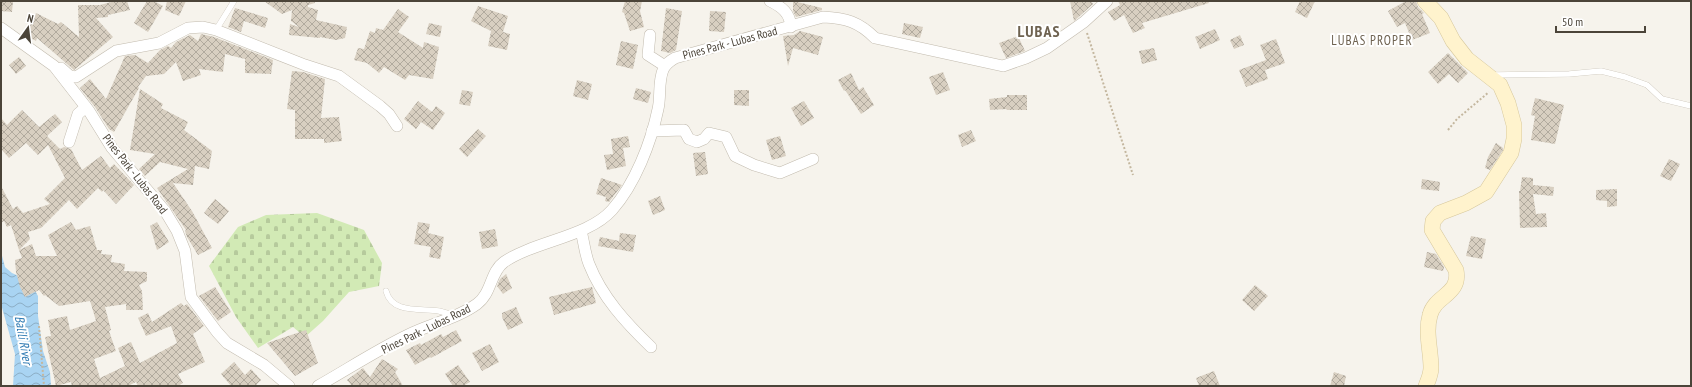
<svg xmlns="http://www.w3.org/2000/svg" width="1692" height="387" viewBox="0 0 1692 387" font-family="'PT Sans Narrow',sans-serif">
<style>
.cemetery{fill:url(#cemetery-stones)}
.water{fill:url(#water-waves)}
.building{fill:url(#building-cross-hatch)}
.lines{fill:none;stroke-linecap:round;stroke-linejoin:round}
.lane-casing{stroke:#c2bbae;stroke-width:6}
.street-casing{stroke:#c2bbae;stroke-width:12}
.secondary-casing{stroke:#d6c79b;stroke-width:16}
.path{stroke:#c4b79f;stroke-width:2;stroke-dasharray:2 2;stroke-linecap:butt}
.lane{stroke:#fff;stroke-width:5.5}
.street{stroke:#fff;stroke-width:11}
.secondary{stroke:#fff3cd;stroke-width:15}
.labels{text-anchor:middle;stroke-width:4;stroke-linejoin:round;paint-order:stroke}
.street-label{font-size:12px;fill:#4b4439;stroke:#fff}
.neighbourhood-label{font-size:13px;letter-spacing:1px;fill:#6e6250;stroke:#fff}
.water-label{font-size:13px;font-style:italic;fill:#2e7ab2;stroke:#fff}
.district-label{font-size:16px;font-weight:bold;letter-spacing:1px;fill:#6e6250;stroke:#fff}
</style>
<defs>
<pattern id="cemetery-stones" width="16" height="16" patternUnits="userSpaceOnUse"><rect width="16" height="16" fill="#d2eab5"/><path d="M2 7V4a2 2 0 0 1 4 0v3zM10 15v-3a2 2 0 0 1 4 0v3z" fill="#b6ca9c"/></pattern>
<pattern id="water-waves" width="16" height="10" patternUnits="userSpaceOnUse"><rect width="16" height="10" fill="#a9d4f2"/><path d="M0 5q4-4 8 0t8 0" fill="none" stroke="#8caec5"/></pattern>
<pattern id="building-cross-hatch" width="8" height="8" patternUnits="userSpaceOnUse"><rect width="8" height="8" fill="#d8cfc1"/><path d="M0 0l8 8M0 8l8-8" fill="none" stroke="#b1aa9e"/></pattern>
</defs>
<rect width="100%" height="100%" fill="#f6f3ec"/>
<path class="cemetery" d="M317,213L364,230L382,263L379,286L349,292L323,321L305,337L293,327L258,348L236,317L209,266L238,227L266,215Z"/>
<path class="water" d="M1,252L5,267L12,273L25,279L32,285L38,296V316L43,351L50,372L51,386H13L15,354L1,304Z"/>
<g class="building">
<path d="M1,1H13L12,12L1,11Z"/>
<path d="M115,1H127L130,10L108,15V17L96,18L113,37L74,70L37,38L36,41L25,35L36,13L58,24L61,22L79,37L78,5H100Z"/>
<path d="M147,1H154L163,6L148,32L134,23Z"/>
<path d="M167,1H186L179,16L165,10Z"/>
<path d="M264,1H314L315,3L308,5V7L318,10L316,20L347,27L345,38L336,40L320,37V38L289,35L290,24L299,27L291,21L292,10L282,14Z"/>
<path d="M625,1H642L640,11L644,27L630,31L624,13L622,12Z"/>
<path d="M793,1L822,8V10L796,17L793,11Z"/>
<path d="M1070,1H1091L1093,4L1074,21Z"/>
<path d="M1118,1H1208L1209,3L1142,23L1145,28L1133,33L1124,15L1114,21L1108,12L1120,5Z"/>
<path d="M1300,1H1315L1307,18L1295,12Z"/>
<path d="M1406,1H1416L1418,7L1424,13L1422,14L1430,33L1412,40L1405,23L1397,27L1388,11Z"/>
<path d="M478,6L508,16L503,32L510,34L507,50L488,46L491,31L471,21Z"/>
<path d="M235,8L268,18L265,28L244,21L241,32L228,27Z"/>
<path d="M666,8L682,11L676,50L670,53L661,51Z"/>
<path d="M398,9L409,17L398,32L423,48L424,42L439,47L433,79L409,75L405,80L384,67L379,73L367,63L354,60L358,48L364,49L370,31L375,33L376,28L383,30Z"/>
<path d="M710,11L726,12L724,32L709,31Z"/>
<path d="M429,23L442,26L440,37L426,34Z"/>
<path d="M904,23L923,27L920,38L902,34Z"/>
<path d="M1215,29L1220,40L1200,49L1195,37Z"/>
<path d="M800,31L823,37L818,55L793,48L788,66L783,36L794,35Z"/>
<path d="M201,34L214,37L273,60L271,74L245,73V59L225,54L223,72L199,69L201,75L183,81L176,62L164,74L146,76L138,87L139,88L114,132L109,129L95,107L80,88L90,79L106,99L125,56L135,55L148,63L160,50L168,46L171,48L176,42L190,35L198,41Z"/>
<path d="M1240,35L1244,45L1234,49L1230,40Z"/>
<path d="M1018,36L1025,51L1006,58L999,43Z"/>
<path d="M1276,39L1285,63L1265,70L1268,79L1246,87L1239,70L1266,60L1260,45Z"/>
<path d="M621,41L638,45L633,69L616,65Z"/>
<path d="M1154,48L1157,60L1142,64L1139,51Z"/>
<path d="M1448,53L1468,73L1458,83L1449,74L1438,84L1428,72Z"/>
<path d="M19,57L26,66L16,74L9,65Z"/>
<path d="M292,71L303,72L325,79L321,118L339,117L342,141L324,143V139H295V110L287,109Z"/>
<path d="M943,72L950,90L936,95L929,77Z"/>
<path d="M851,73L859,90L863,87L874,105L861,114L845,90L844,91L838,80Z"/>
<path d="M577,80L592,84L588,100L573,96Z"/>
<path d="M636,88L651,92L648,103L633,99Z"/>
<path d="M140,89L163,104L161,108L188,122L184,130L212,151L209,169L195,166L193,185L173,183L192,211L212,248L198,255L187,237L185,231L186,230L157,188L188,169L160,162L145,176L139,169L155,154L130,150Z"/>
<path d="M462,90L473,92L470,106L459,104Z"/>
<path d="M734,90H749V106L734,105Z"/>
<path d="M1007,95H1027V110H1006L1007,109L990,110L989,99L1007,97Z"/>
<path d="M1535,98L1564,105L1555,144L1531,140L1535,116L1531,115Z"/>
<path d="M418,101L432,112L436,106L445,113L433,130L421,122L416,129L404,119Z"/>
<path d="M804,101L814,118L801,126L791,108Z"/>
<path d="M22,110L39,127L55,114L62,122L47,136L60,149L64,147L71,149L82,170L101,156L110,168L114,164L134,185L116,204L103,190L102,192L98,188L77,209L69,200L41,228L28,232L30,239L19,250L11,225L7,227L4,221L1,223V186L13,209L17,206L23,213L50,204L44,199L65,178L48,145L38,155L26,143L9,158L1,149V118L7,125Z"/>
<path d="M478,129L486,136L467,157L459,149Z"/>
<path d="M971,130L976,141L962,147L958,135Z"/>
<path d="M628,136L630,147L623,148L626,166L607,170L604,155L613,154L611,139Z"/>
<path d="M780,136L786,156L772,160L766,140Z"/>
<path d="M1496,143L1503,148V150L1490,170L1485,168L1488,157Z"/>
<path d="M705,152L708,174L696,176L693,153Z"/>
<path d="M1669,159L1680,164L1671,181L1660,176Z"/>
<path d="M1522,177L1533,178V185L1554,187L1553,196L1533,194L1536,214L1546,213L1547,227L1520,228L1519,191H1520Z"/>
<path d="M601,178L622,185L609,202L605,201L606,197L596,194Z"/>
<path d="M1422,179L1440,182L1439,191L1421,189Z"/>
<path d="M1617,189V206L1607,207V201L1596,200V190Z"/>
<path d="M660,196L665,210L653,215L648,201Z"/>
<path d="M215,199L229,211L218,224L204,213Z"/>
<path d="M71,222L76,230L90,226L97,250H102L101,254L112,255L111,262L125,264L124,271L147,272V281L139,285L142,291L143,310H126V304L105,307L111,330L109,331L116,351L94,359L100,378L125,366L118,348L131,342L140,363L177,343L171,326L146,336L138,318L148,313L152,322L181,303L184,306L187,304L204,326L193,334L205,362L178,374L183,383L178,386H138L136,382L128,386H72L71,382L56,386L45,337L51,336L48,320L67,316L70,330L96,321L91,304L90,301L59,306L45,295L44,296L39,290L25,297L20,287L16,272L15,260L22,258L19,250L32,244L36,256H57L48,235Z"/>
<path d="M157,222L169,242L157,250L150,226Z"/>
<path d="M418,222L430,224L428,233L444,237L440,259L429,257L431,247L414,244Z"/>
<path d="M495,229L498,246L482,249L479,232Z"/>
<path d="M620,233L636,235L633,252L598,246L600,237L619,241Z"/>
<path d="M1471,236L1486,239L1482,259L1466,256Z"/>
<path d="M1427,252L1436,254L1444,267L1443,271L1424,267Z"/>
<path d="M506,274L512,288L503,294L497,286L500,279Z"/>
<path d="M1255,285L1268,296L1254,311L1242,300Z"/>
<path d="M215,287L231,312L218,321L199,296Z"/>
<path d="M592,287L596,303L554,315L549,297Z"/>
<path d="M516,307L523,323L508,330L502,317V313Z"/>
<path d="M306,330L318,363L295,376L267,343Z"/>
<path d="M456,330L462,341L431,358L430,357L415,365L406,350L420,343L421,345L441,334L443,337Z"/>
<path d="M490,344L499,362L482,371L472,353Z"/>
<path d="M382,359L398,369L395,372L403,386H352L347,380L363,368L370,377Z"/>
<path d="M234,362L245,375L251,369L261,380L255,386H231L221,374Z"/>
<path d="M458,365L470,382L463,386H453L445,374Z"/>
<path d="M1214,371L1220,386H1199L1196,378Z"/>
<path d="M1334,372L1346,376L1344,386H1330Z"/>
</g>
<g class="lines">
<defs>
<g id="lane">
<path d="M216,30L234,1"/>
<path d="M1493,75L1569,74L1601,71L1625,77L1647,85L1662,99L1691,106"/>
<path d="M386,291C392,314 420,308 439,311C444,312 449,314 454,316"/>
</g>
<g id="street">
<path d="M770,1C782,7 790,13 791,27"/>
<path d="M1,28L54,66L89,111L112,148L165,211L177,231L185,251L191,297L217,332L227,343L264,365L289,386"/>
<path d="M650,35L648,55L665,66"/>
<path d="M61,68L70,76L76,77L116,51L159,43L188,28L203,27L216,30L305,65L339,76L380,106L389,114L397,126"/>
<path d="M652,131L684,130L689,139L697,142L704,139L709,133L726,137L735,156L754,165L780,173L813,159"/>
<path d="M69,142L78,114L86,107"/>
<path d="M581,231C584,242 585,254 589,264C602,297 626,323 651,347"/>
<path d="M318,386C348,369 377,350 408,335C430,324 456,319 477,304C492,293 490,272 504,262C535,241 588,237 612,210C635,184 651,143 658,109C661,97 658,82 663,70C665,64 670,61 675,58L823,17C846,18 859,22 875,38L1003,66L1026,58L1047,48L1084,22L1107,1"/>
</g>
<path id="secondary" d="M1425,1L1441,18L1453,41L1467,59L1500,85L1508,103L1514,125V139L1511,153L1486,192L1466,203L1440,213L1433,221L1432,230L1456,270C1461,295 1435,295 1430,315C1425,333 1431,350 1431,368C1431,374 1428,381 1426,386"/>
</defs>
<use href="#lane" class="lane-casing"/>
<use href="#street" class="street-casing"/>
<use href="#secondary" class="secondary-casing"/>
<g class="path">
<path d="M1087,33L1133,175"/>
<path d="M1448,130L1457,119L1489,92"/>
<path d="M39,326L44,386"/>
</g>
<use href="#lane" class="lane"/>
<use href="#street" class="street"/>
<use href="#secondary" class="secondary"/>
</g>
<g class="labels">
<g class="street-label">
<text transform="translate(730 43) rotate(-15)" y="4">Pines Park - Lubas Road</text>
<text transform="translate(135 174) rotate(52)" y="4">Pines Park - Lubas Road</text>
<text transform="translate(426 329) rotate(-26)" y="4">Pines Park - Lubas Road</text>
</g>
<g class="neighbourhood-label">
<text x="1372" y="45">LUBAS PROPER</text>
</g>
<g class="water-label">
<text transform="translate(24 340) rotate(80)" y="5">Balili River</text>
</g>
<g class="district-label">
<text x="1039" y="37">LUBAS</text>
</g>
</g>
<rect width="1692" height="387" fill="none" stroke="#4b4439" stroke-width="4"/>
<g transform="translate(28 28) rotate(14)" stroke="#ffffff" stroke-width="3" paint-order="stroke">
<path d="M0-3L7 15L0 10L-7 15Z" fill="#4b4439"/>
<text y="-6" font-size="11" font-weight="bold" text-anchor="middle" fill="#4b4439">N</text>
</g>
<path d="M1556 26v6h89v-6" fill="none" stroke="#4b4439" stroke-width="2"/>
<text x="1562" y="26" font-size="12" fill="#4b4439" stroke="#ffffff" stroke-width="3" paint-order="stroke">50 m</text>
</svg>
